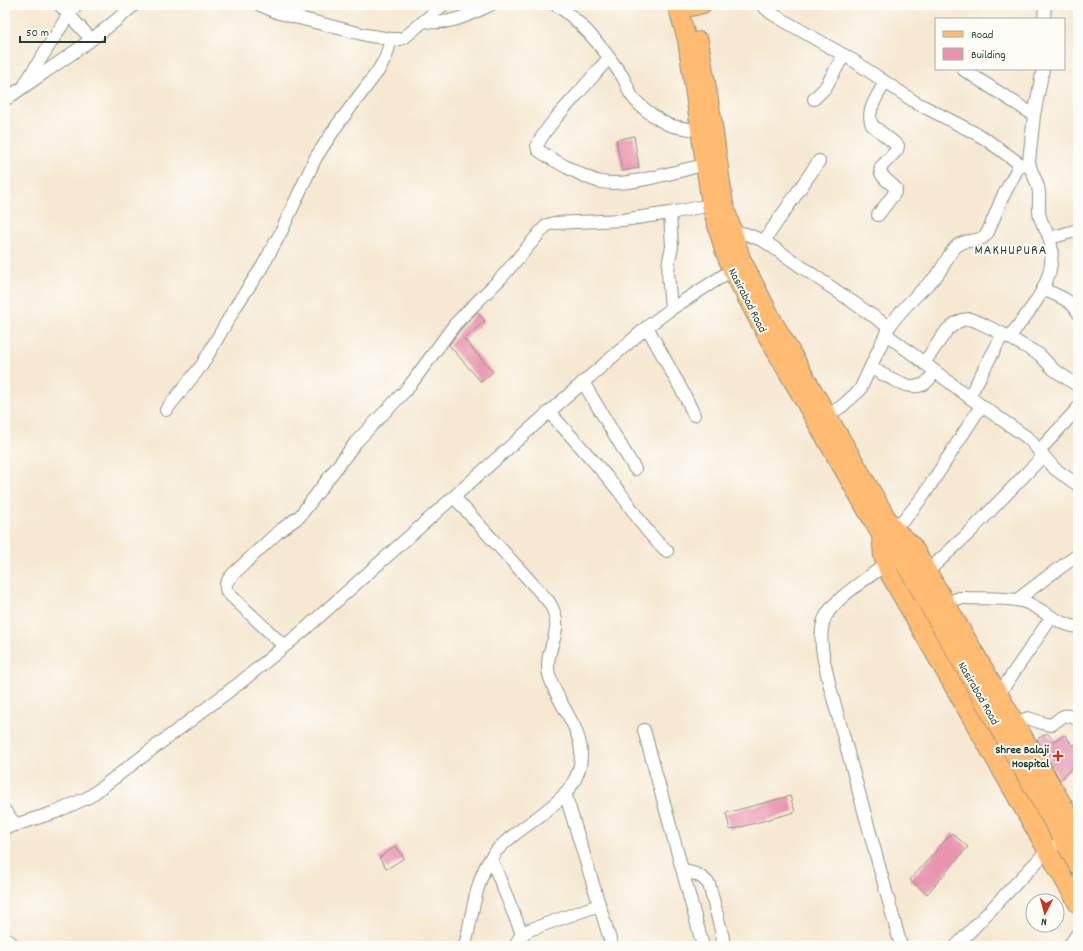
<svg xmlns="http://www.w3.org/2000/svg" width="1083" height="951" viewBox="0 0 1083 951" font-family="Dekko,sans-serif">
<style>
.building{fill:#e894af}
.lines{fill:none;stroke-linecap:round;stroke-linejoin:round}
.minor-casing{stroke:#8a9283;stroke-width:14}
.major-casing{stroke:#8a9283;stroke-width:18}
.highway-casing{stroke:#8a9283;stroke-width:20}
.minor{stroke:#fff;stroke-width:12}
.major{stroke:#ffbb71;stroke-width:16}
.highway{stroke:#ffbb71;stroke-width:18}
.poi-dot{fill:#c8321e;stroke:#fdfcf7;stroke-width:1.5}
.labels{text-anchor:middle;stroke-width:4;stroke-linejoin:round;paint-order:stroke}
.street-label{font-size:12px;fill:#1f3d34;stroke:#fdfcf7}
.poi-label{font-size:12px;font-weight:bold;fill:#1f3d34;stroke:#fdfcf7;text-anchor:end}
.quarter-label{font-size:14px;letter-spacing:1px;fill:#1f3d34;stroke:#fdfcf7}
</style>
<rect width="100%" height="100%" fill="#fdfcf7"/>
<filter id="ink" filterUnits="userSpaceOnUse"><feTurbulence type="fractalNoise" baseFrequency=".025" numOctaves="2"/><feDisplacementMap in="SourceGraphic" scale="8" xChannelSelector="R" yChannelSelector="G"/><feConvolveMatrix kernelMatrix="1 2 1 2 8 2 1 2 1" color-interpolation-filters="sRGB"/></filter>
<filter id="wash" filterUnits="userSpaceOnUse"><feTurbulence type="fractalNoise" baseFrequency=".012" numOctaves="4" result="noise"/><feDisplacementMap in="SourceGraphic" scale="16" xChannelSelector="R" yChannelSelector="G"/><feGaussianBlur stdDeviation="0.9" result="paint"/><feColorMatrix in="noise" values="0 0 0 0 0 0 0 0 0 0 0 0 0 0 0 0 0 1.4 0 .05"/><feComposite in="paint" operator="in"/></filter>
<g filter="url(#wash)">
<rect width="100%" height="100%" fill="#f6e8d2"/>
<g id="blocks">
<g class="building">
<path d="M634,136L639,168L622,171L616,140Z"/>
<path d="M477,312L485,321L464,339L493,372L481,382L449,345L461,329Z"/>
<path d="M1047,733L1054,741L1065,735L1073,746L1078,742V761L1060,780L1037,739Z"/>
<path d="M790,796L795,812L730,830L726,813Z"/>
<path d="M952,833L968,847L927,894L910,880Z"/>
<path d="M396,846L404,858L387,869L379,858Z"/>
</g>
</g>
</g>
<g filter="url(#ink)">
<use href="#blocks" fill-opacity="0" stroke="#8a9283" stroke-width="1"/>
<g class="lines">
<defs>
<g id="minor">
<path d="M60,5L91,39"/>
<path d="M260,5L279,13L366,35L391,39H400L405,37L443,5"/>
<path d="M556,5C582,21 603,48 620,73C625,79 627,86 630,93C636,104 655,118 667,124C677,128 689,129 700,130"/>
<path d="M762,5L771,13L781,19L854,61L915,102L973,132L984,138L1020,164L1030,167"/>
<path d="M1044,19L1045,5"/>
<path d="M424,21C448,26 469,15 490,5"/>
<path d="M609,58C597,71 586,85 574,98C560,113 547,127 537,145L538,150C551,159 586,179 601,182C629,187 676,171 704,165"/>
<path d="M964,70L1034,115"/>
<path d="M26,82L69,14L76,5"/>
<path d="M814,99L825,88L844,55"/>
<path d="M5,100C48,69 94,41 134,5"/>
<path d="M670,213L672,247L669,260L668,273L671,309"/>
<path d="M878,215L894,194L896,189C891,182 878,177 881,167L897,150L898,146L872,125C865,111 879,94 885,82"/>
<path d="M732,232L746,234L764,241L889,327"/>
<path d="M1050,238L1078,230"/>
<path d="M764,241L819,161"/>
<path d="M1043,289C1055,295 1073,300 1078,313"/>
<path d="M647,327L685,396L694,415"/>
<path d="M886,334L969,397L1028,438L1055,469L1078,485"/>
<path d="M1009,337C1031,310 1059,278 1050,240C1048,232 1042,225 1040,217C1037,208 1041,197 1038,187C1036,178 1030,171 1029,161L1034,115L1043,69"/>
<path d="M924,363L947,330L956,323L962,320L970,319L978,322L1003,334L1040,355L1053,369L1078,386"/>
<path d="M871,368C884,374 908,391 922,385C928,383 931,376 935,372"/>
<path d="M583,382L635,469"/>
<path d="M969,397L1003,334"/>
<path d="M166,410L202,365L236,306L262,267L281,232L316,157L338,124L378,71L386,57L391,39"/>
<path d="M549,412C572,437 596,463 618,490C635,512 645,533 667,551"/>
<path d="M827,415L841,407L860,390L889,327C898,313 910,302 922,290C927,285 933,280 937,275C945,266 949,251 958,245C969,237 979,245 988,232L1002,198L1020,164"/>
<path d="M1039,451L1078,408"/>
<path d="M454,497L549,602C568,632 543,647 549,674C555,701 582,727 581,755C581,805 514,823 490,859C476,880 471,921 465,946"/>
<path d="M891,526L905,519L924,495L981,406"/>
<path d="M885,565C868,578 828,602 823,623C818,642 826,669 830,687L901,946"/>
<path d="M928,571L970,532L1043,456"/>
<path d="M1017,600L1051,574L1078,555"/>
<path d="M947,603L959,598H967C983,599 1010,597 1025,602C1043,609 1058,625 1078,627"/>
<path d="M284,646L227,592C224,584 227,582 231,576L278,532L300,516L356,442L408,388L455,324L501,278L543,229L547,225L554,223L623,220L670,213L711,205"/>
<path d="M999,694L1051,618"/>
<path d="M1016,723L1028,718L1042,723L1051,725C1062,718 1063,711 1078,720"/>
<path d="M644,730L703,946"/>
<path d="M565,793L612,946"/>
<path d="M5,811L16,825"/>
<path d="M5,828L56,812L89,797L241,682L303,631L549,412L647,327L671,309L732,270"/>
<path d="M491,858L522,934"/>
<path d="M683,871C695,873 701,875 709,884L723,938L722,946"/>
<path d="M5,938L15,946"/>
<path d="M516,946C517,938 523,934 529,930L599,905"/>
<path d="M956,946L1047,851L1053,847"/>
<path d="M1069,946L1078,933"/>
</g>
<path id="major" d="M679,11L703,5"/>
<g id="highway">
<path d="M677,5L687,40L711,205L724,250L732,270L766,334L881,535L904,562L1078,866"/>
<path d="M699,41L712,118L724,204L741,258L774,323L892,527L901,554"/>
<path d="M893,528L912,545L1078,831"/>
<path d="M881,535L883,556L890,575L1078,904"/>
</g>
</defs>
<use href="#minor" class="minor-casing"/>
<use href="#major" class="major-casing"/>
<use href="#highway" class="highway-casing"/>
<use href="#minor" class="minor"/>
<use href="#major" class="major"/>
<use href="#highway" class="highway"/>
</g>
</g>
<path class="poi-dot" d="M1056 750h4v4h4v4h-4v4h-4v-4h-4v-4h4z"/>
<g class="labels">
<g class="street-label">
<text transform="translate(748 300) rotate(63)" y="4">Nasirabad Road</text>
<text transform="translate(979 693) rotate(60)" y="4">Nasirabad Road</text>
</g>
<g class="poi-label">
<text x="1049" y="753">Shree Balaji<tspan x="1049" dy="14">Hospital</tspan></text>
</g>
<g class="quarter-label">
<text x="1011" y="254">MAKHUPURA</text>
</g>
</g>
<rect width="1083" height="951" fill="none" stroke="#fdfcf7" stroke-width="20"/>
<rect x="935" y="18" width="130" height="52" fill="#fdfcf7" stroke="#a4b0a9"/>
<rect x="943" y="31" width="20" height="6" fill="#ffbb71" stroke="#a4b0a9"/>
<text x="971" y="38" font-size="12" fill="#1f3d34">Road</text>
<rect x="943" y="48" width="20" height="12" fill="#e894af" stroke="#a4b0a9"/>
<text x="971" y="58" font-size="12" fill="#1f3d34">Building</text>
<g transform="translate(1045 913) rotate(186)"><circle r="19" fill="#fdfcf7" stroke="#a4b0a9"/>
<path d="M0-3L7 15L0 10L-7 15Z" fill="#c8321e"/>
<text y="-6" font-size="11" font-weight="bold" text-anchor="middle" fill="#1f3d34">N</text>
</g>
<path d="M20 36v6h85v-6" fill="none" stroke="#1f3d34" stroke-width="2"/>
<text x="26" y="36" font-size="12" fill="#1f3d34" stroke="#fdfcf7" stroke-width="3" paint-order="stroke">50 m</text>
</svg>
